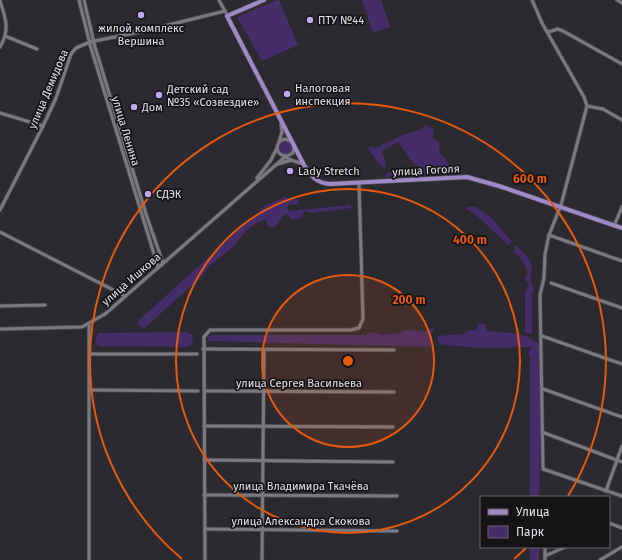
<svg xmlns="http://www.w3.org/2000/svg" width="622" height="560" viewBox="0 0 622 560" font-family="'Fira Sans',sans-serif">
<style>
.green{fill:#442d69}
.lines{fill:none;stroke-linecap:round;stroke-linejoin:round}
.minor-casing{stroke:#4a484e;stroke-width:4.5}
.major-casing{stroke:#4a484e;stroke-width:5.5}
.minor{stroke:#7a7880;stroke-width:3}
.major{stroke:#9f89c7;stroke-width:4}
.ring{fill:none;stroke:#e8590c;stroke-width:2}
.poi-dot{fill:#c0a8f3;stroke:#141316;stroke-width:1.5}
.labels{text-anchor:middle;stroke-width:3.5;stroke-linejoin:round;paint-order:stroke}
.poi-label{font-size:11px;fill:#e2e1e5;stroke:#141316;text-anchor:start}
.street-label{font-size:11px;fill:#e2e1e5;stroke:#141316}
.centre{fill:#e8590c;stroke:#141316;stroke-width:2}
.ring-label{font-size:12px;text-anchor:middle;font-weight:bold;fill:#e8590c;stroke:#141316;stroke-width:3.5;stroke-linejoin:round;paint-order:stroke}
</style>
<rect width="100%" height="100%" fill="#2c2a31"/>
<g class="green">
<path d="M277,0H279L298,45L262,61L237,17Z"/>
<path d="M362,0H381L390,27L373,33Z"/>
<path d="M92,47H93L159,262Z"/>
<path d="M425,125L432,128L434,133L432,138L439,142L440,154L444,157L449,164V169L444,170L440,174H417L418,166L414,164L398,142L382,151L386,165L385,169L378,163L368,148L371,146L375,148L405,134L420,130Z"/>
<circle cx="285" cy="148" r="7"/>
<path d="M400,170L413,171L415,176L384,177L388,172H400Z"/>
<path d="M285,197L293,200L299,199L297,205L289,204L287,208L290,211L351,205V208L311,213L305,211L301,218L291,220L290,217L285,214L276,226L273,228L267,226V219L257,223L247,230L232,248L209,266L202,276L146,327L142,328L137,324L138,321L266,205Z"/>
<path d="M467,207H476L493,219L512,242L508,245L475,214L466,209Z"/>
<path d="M514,246H517C521,251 528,256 530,261C535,271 526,280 534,288L532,295V333H526L525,332V294L529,283L525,280C525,278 526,276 527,274C528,267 520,256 514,252Z"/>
<path d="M479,323L485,324L486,331C504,333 537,331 542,352L539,497H530V357L528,353L531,347L477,348L439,344L437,336L464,334L469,330H476Z"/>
<path d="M431,328H434L432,332L430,347L207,341L209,336L216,335H365L371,332L383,335L400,333L405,330L429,331Z"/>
<path d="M187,332L193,335L192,345L187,347L99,346L95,343L98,333Z"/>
<rect x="530" y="547" width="9" height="13"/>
</g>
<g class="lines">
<defs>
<g id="minor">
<path d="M79,0L91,48L158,267"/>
<path d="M84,0L95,47L146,214L163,263"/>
<path d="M219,0L226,13"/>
<path d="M532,0L542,23L584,97L587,106L561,205L549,235L545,254L544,278L540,295L543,469L622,496"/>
<path d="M617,0L622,3"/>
<path d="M0,1C6,19 10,30 0,47"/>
<path d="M548,32L558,29L563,31L622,64"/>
<path d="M5,36L37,49"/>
<path d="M587,106L603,109L622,120"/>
<path d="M0,113L43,126"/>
<path d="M291,141L285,139L280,141C274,148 278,156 287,156L293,153L294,147"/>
<path d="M279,142L282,132L281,124"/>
<path d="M278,164L291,160L303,164"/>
<path d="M257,178L271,160L277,148"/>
<path d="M0,210L43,126L56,98L71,54L76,48L90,42L144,31L225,11"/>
<path d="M614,226L622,207"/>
<path d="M0,232L125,296"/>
<path d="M549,235L622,261"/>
<path d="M551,283L622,308"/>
<path d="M0,306L45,305"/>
<path d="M0,329L82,327L105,314L285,157L291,160"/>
<path d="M542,336L622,364"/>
<path d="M203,349L394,350"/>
<path d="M90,354H197"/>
<path d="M543,389L622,417"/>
<path d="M90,390L198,391"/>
<path d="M204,391L394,392"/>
<path d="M204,426L393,427"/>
<path d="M542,432L622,462"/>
<path d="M204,460L393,462"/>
<path d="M606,491L622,446"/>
<path d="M204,495L397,496"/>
<path d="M609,523L622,528"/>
<path d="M205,529L397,531"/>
<path d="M545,547V560"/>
<path d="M545,556L565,547"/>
<path d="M89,560V325"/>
<path d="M205,560L204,337L210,330H351L359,328L363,319L359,183"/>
<path d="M262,560L264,350"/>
<path d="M600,560L622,547"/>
</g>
<path id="major" d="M264,0L227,16L304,165C311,176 316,183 330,184L467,177L499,186L622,228"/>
</defs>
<use href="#minor" class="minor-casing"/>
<use href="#major" class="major-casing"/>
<use href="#minor" class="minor"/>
<use href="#major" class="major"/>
</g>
<circle cx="348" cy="361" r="86" fill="#e8590c" fill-opacity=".12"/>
<g class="ring">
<circle cx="348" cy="361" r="86"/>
<circle cx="348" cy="361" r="172"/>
<path d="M526 548A258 258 0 0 1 514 559M182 559A258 258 0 1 1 568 496"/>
</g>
<g class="poi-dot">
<circle cx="141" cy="15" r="4"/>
<circle cx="310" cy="20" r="4"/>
<circle cx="287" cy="94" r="4"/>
<circle cx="159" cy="95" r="4"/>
<circle cx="134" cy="107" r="4"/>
<circle cx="290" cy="171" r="4"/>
<circle cx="148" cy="194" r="4"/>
</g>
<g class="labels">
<g class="poi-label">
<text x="318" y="24">ПТУ №44</text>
<text x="141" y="32" text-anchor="middle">жилой комплекс<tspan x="141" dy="13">Вершина</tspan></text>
<text x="295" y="92">Налоговая<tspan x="295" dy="13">инспекция</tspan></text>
<text x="167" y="93">Детский сад<tspan x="167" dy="13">№35 «Созвездие»</tspan></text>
<text x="142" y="111">Дом</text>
<text x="298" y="175">Lady Stretch</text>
<text x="156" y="198">СДЭК</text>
</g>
<g class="street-label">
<text transform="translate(48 89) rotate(-67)" y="4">улица Демидова</text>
<text transform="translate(126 131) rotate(73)" y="4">улица Ленина</text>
<text transform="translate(426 170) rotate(-3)" y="4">улица Гоголя</text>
<text transform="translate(131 279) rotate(-41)" y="4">улица Ишкова</text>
<text x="299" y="387">улица Сергея Васильева</text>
<text x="301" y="490">улица Владимира Ткачёва</text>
<text x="301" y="525">улица Александра Скокова</text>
</g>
</g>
<circle cx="348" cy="361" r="6" class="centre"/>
<g class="ring-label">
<text x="530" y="183">600 m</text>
<text x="470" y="244">400 m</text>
<text x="409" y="304">200 m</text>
</g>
<rect x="480" y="496" width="130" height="52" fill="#141316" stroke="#666569"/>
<rect x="488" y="509" width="20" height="6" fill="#9f89c7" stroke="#666569"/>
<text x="516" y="516" font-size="12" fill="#e2e1e5">Улица</text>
<rect x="488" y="526" width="20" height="12" fill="#442d69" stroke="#666569"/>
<text x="516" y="536" font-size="12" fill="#e2e1e5">Парк</text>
</svg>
